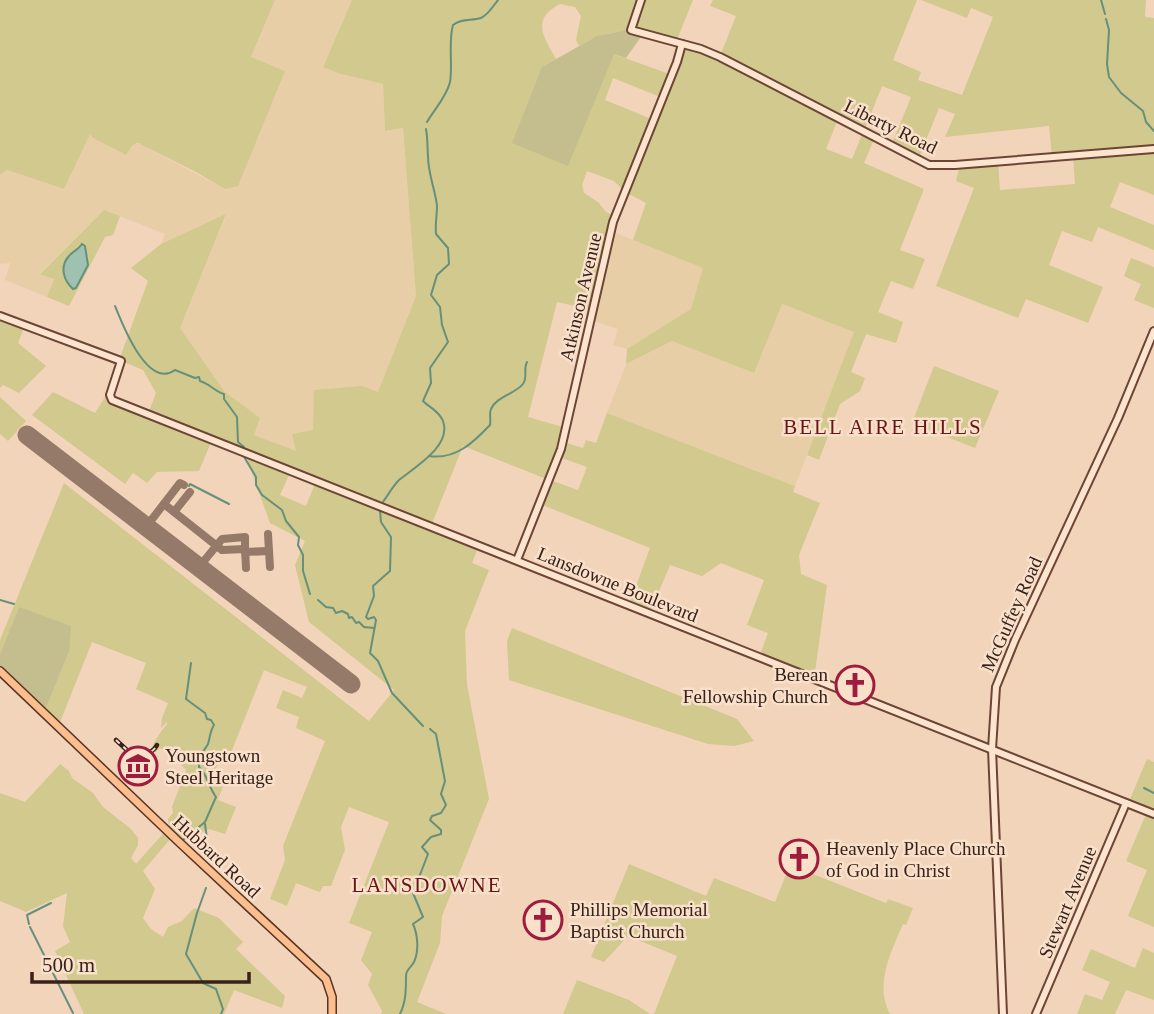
<svg xmlns="http://www.w3.org/2000/svg" width="1154" height="1014" viewBox="0 0 1154 1014" font-family="'Times New Roman',serif">
<style>
.farmland{fill:#e8cea7}
.green{fill:#d1c98d;fill-rule:evenodd}
.cemetery{fill:#c4be8e}
.water{fill:#9fc2b0;stroke:#66907c;stroke-width:2}
.lines{fill:none;stroke-linecap:round;stroke-linejoin:round}
.stream{stroke:#66907c;stroke-width:2}
.taxiway{stroke:#957a6a;stroke-width:8}
.runway{stroke:#957a6a;stroke-width:19}
.secondary-casing{stroke:#6c4536;stroke-width:10}
.primary-casing{stroke:#573328;stroke-width:10}
.secondary{stroke:#fce4ce;stroke-width:6}
.primary{stroke:#fbbe8c;stroke-width:7}
.rail-casing{stroke:#382119;stroke-width:4.5}
.rail{stroke:#f9e0ca;stroke-width:2;stroke-dasharray:5;stroke-linecap:butt}
.labels{text-anchor:middle;stroke-width:5;stroke-linejoin:round;paint-order:stroke}
.street-label{font-size:19px;fill:#382119;stroke:#f9e0ca}
.poi-label{font-size:19px;fill:#382119;stroke:#f9e0ca;text-anchor:start}
.neighbourhood-label{font-size:21px;letter-spacing:2px;fill:#691517;stroke:#f9e0ca}
</style>
<rect width="100%" height="100%" fill="#f2d4ba"/>
<g class="farmland">
<path d="M275,0H352L323,66L341,74L383,84L385,131L403,128L416,296L378,393L313,431L296,452L254,435L260,418L225,392L180,328L226,215L161,244L165,234L104,210L40,273L54,278L47,297L5,280L10,263L0,264V175L7,170L64,189L90,133L93,138L126,155L132,144H140L225,189L285,71L251,58Z"/>
<path d="M611,231L703,268L692,309L627,349L613,345L618,329L590,320Z"/>
<path d="M781,304L855,332L795,486L607,413L626,364L672,341L754,373Z"/>
</g>
<g class="green">
<path d="M0,0H275L251,57L285,71L238,186L225,189L196,172L138,143L132,145L126,155L93,138L90,134L64,189L7,170L0,175Z"/>
<path d="M352,0H693L676,42C636,33 616,23 579,46L576,40L581,16L575,7L560,4C531,19 543,36 556,59L542,67L614,54L672,75L682,44L720,56L736,16L710,6L713,0H917L893,60L921,72L918,80L962,95L993,17L971,8L967,18L921,0H1146L1145,17L1154,18V195L1120,182L1110,207L1154,225V250L1098,227L1092,242L1062,231L1049,265L1103,287L1088,323L1026,299L1018,318L936,286L974,188L956,181L960,165L998,162L1000,190L1075,184L1073,156L1052,157L1049,126L945,137L955,114L939,108L918,160L891,146L911,97L882,86L864,131L875,137L864,163L924,189L900,250L925,259L913,289L891,281L878,312L903,322L896,343L866,334L851,372L865,378L860,391L840,404L819,460L807,455L854,332L782,304L754,373L672,341L626,364L627,349L691,309L703,268L633,240L646,203L625,192L614,181L587,171L582,185L584,193L598,202L606,212L615,216L593,310L557,302L528,417L566,428L563,442L583,448L586,440L596,443L607,413L795,486L793,492L820,503L799,555L801,574L827,585L814,679L759,657L768,633L747,625L764,580L721,563L702,576L670,565L650,613L629,605L650,548L540,504L549,480L463,446L431,526L479,545L472,563L489,570L465,631L467,685L489,799L442,916L440,943L417,1002L446,1014H381L382,1011L368,985L372,974L361,960L372,932L349,923L389,822L349,807L341,827L345,850L331,886H323L320,892L296,883L287,906L270,899L285,860L283,846L325,741L296,728L299,717L276,708L283,690L302,698L307,687L264,670L230,755L220,758L212,778L224,783L218,800L236,807L225,834L209,829L180,843L172,837L143,871L155,889L143,918L151,929L163,937L168,927L182,921L194,908L219,918L243,942L236,949L285,996L282,1008L234,990L224,1014H84L55,951L70,942L63,926L67,893L26,912L0,901V793L25,802L60,764L69,771L72,778L93,793L103,807L131,829L138,838V845L131,858L136,864L169,827L168,819L173,813L172,807L186,770L170,753L160,748L150,756C151,744 160,733 167,724V722L161,728L162,718L168,703L136,689L146,663L92,642L58,727L44,713L69,652L19,607L0,654V640L64,483L369,721L394,690L309,622L295,565L305,541L270,523L245,453L212,440L199,471L157,472L147,483L133,473L125,484L32,415L53,392L95,413L105,397L148,414L156,393L143,370L119,360L148,281L131,268L161,244L226,214L180,328L225,392L260,418L254,435L296,451L292,434L313,430L314,390L362,386L378,392L416,296L403,128L385,131L383,84L341,74L323,67ZM613,78L663,98L654,120L605,100ZM838,119L863,132L852,159L826,149ZM559,457L587,467L578,490L550,480ZM291,471L316,481L306,506L280,495Z"/>
<path d="M104,210L120,216L113,235L105,237L69,306L47,297L54,279L40,274ZM82,244L88,265L77,288L66,260Z"/>
<path d="M1131,258L1154,267V308L1134,300L1141,284L1124,276Z"/>
<path d="M0,316L25,325L18,343L46,366L19,393L3,385L0,388Z"/>
<path d="M934,366L999,391L975,448L912,423Z"/>
<path d="M0,397L26,421L8,441L0,434Z"/>
<path d="M512,628L737,719L754,741L734,746L708,744L509,680L507,641Z"/>
<path d="M1147,759L1154,762V927L1128,916L1147,870L1126,861L1147,812L1128,804Z"/>
<path d="M629,864L706,896L714,878L775,902L790,865L886,903L888,899L913,908L906,925L903,924C891,952 874,985 890,1014H654L677,956L628,936L604,962L591,957Z"/>
<path d="M1143,948L1154,953V1000L1126,990L1115,1014H1077L1085,994L1102,1000L1110,982L1082,970L1091,949L1135,968Z"/>
<path d="M577,980L629,1000L650,1014H563Z"/>
</g>
<g class="cemetery">
<path d="M627,30L643,34L626,58L614,54L568,166L512,143L542,67L597,36Z"/>
<path d="M19,607L71,626L69,652L44,713L0,671V654Z"/>
</g>
<path class="water" d="M82,244L85,246L88,265L76,288L73,289C64,281 59,267 69,256C73,251 78,250 82,244Z"/>
<g class="lines">
<g class="stream">
<path d="M1101,0L1105,14"/>
<path d="M1106,19L1109,30L1107,64L1109,77L1121,93L1143,111L1146,122L1154,131"/>
<path d="M427,122C434,110 447,96 450,82C453,65 448,42 453,25C461,18 471,21 481,18C489,14 493,6 498,0"/>
<path d="M115,306C123,326 148,390 175,370L195,378L199,377L200,381C210,384 214,391 224,394V399L237,417L238,442L244,447V450"/>
<path d="M243,455L256,477V485L262,495L282,510L286,521L299,537L298,545L303,555V571L310,594"/>
<path d="M429,456C455,460 473,443 490,425C491,419 489,414 491,409C497,396 515,394 523,384C528,377 523,369 527,362"/>
<path d="M189,486L190,484L229,504"/>
<path d="M383,502C388,495 393,486 399,480C415,467 452,446 443,421C439,411 430,408 423,401L431,383L430,368L448,342L442,325L440,307L431,295L437,275L449,264L448,248L436,234C435,224 437,215 437,206C435,188 428,174 428,156C427,146 428,139 426,129"/>
<path d="M380,510L381,522L391,537L390,571L373,586L374,596L366,617L368,619L374,617L376,620L370,653L378,661L392,693L423,726"/>
<path d="M0,600L14,604"/>
<path d="M318,600L326,607L333,608L336,613L342,611L348,614L349,618L352,617L356,623L359,622L364,627L374,628"/>
<path d="M1144,788L1154,793"/>
<path d="M205,824L207,839"/>
<path d="M183,840L205,822L216,797C209,788 207,774 199,767C199,751 202,755 208,744C210,738 210,731 214,725L211,720L207,719L205,713L186,699L191,663"/>
<path d="M206,888L197,913L186,954L203,983L216,989L223,1009L221,1014"/>
<path d="M29,924L27,915L51,903"/>
<path d="M30,927L73,1013"/>
<path d="M400,1014C406,1002 406,989 406,976C406,969 411,968 414,962C419,951 418,935 413,924L423,917L413,893L428,854L422,847L431,837L441,834V830L430,820L432,816L441,813L446,805L441,794L445,781L436,734L430,729"/>
</g>
<g class="taxiway">
<path d="M164,504L222,550L245,549L246,568"/>
<path d="M174,512L190,492"/>
<path d="M146,527L180,483L184,485"/>
<path d="M268,534L269,551"/>
<path d="M245,552L269,551L270,567"/>
<path d="M199,567L222,539L245,537V549"/>
</g>
<path class="runway" d="M27,435L351,684"/>
<defs>
<g id="secondary">
<path d="M641,0L631,30L701,49L720,57L929,165H955L1154,149"/>
<path d="M0,316L121,361L110,395L112,400L1154,814"/>
<path d="M517,560L561,449L613,222L677,62L682,44"/>
<path d="M1003,1014L992,749L996,687L1015,640L1118,418L1154,331"/>
<path d="M1036,1014L1126,803"/>
</g>
<path id="primary" d="M0,671L180,843L326,979L332,997V1014"/>
</defs>
<use href="#secondary" class="secondary-casing"/>
<use href="#primary" class="primary-casing"/>
<use href="#secondary" class="secondary"/>
<use href="#primary" class="primary"/>
<defs>
<g id="rail">
<path d="M116,740L129,752L144,759L145,763L138,781"/>
<path d="M132,752C142,755 152,755 157,745"/>
</g>
</defs>
<use href="#rail" class="rail-casing"/>
<use href="#rail" class="rail"/>
</g>
<defs>
<symbol id="church-ring" viewBox="-11 -11 22 22"><circle r="9.5" fill="#f9e0ca" stroke="#9f1d3c" stroke-width="1.5"/><path d="M-1.2-6h2.4v3.5h3.3v2.4h-3.3V6h-2.4V-.1h-3.3v-2.4h3.3Z" fill="#9f1d3c"/></symbol>
<symbol id="museum-ring" viewBox="-11 -11 22 22"><circle r="9.5" fill="#f9e0ca" stroke="#9f1d3c" stroke-width="1.5"/><path d="M0-6L6-3V-2H-6V-3ZM-5-1h2V3h-2ZM-1-1h2V3h-2ZM3-1h2V3H3ZM-6 4H6V6H-6Z" fill="#9f1d3c"/></symbol>
</defs>
<g fill-rule="evenodd">
<use href="#church-ring" x="833" y="663" width="44" height="44"/>
<use href="#museum-ring" x="116" y="744" width="44" height="44"/>
<use href="#church-ring" x="777" y="837" width="44" height="44"/>
<use href="#church-ring" x="521" y="898" width="44" height="44"/>
</g>
<g class="labels">
<g class="street-label">
<text transform="translate(891 126) rotate(26)" y="7">Liberty Road</text>
<text transform="translate(580 297) rotate(-77)" y="7">Atkinson Avenue</text>
<text transform="translate(618 584) rotate(22)" y="7">Lansdowne Boulevard</text>
<text transform="translate(1011 614) rotate(-66)" y="7">McGuffey Road</text>
<text transform="translate(217 856) rotate(43)" y="7">Hubbard Road</text>
<text transform="translate(1067 902) rotate(-67)" y="7">Stewart Avenue</text>
</g>
<g class="poi-label">
<text x="828" y="681" text-anchor="end">Berean<tspan x="828" dy="22">Fellowship Church</tspan></text>
<text x="165" y="762">Youngstown<tspan x="165" dy="22">Steel Heritage</tspan></text>
<text x="826" y="855">Heavenly Place Church<tspan x="826" dy="22">of God in Christ</tspan></text>
<text x="570" y="916">Phillips Memorial<tspan x="570" dy="22">Baptist Church</tspan></text>
</g>
<g class="neighbourhood-label">
<text x="883" y="434">BELL AIRE HILLS</text>
<text x="427" y="892">LANSDOWNE</text>
</g>
</g>
<path d="M32 972v10h217v-10" fill="none" stroke="#382119" stroke-width="3.5"/>
<text x="42" y="972" font-size="21" fill="#382119" stroke="#f9e0ca" stroke-width="5" paint-order="stroke">500 m</text>
</svg>
